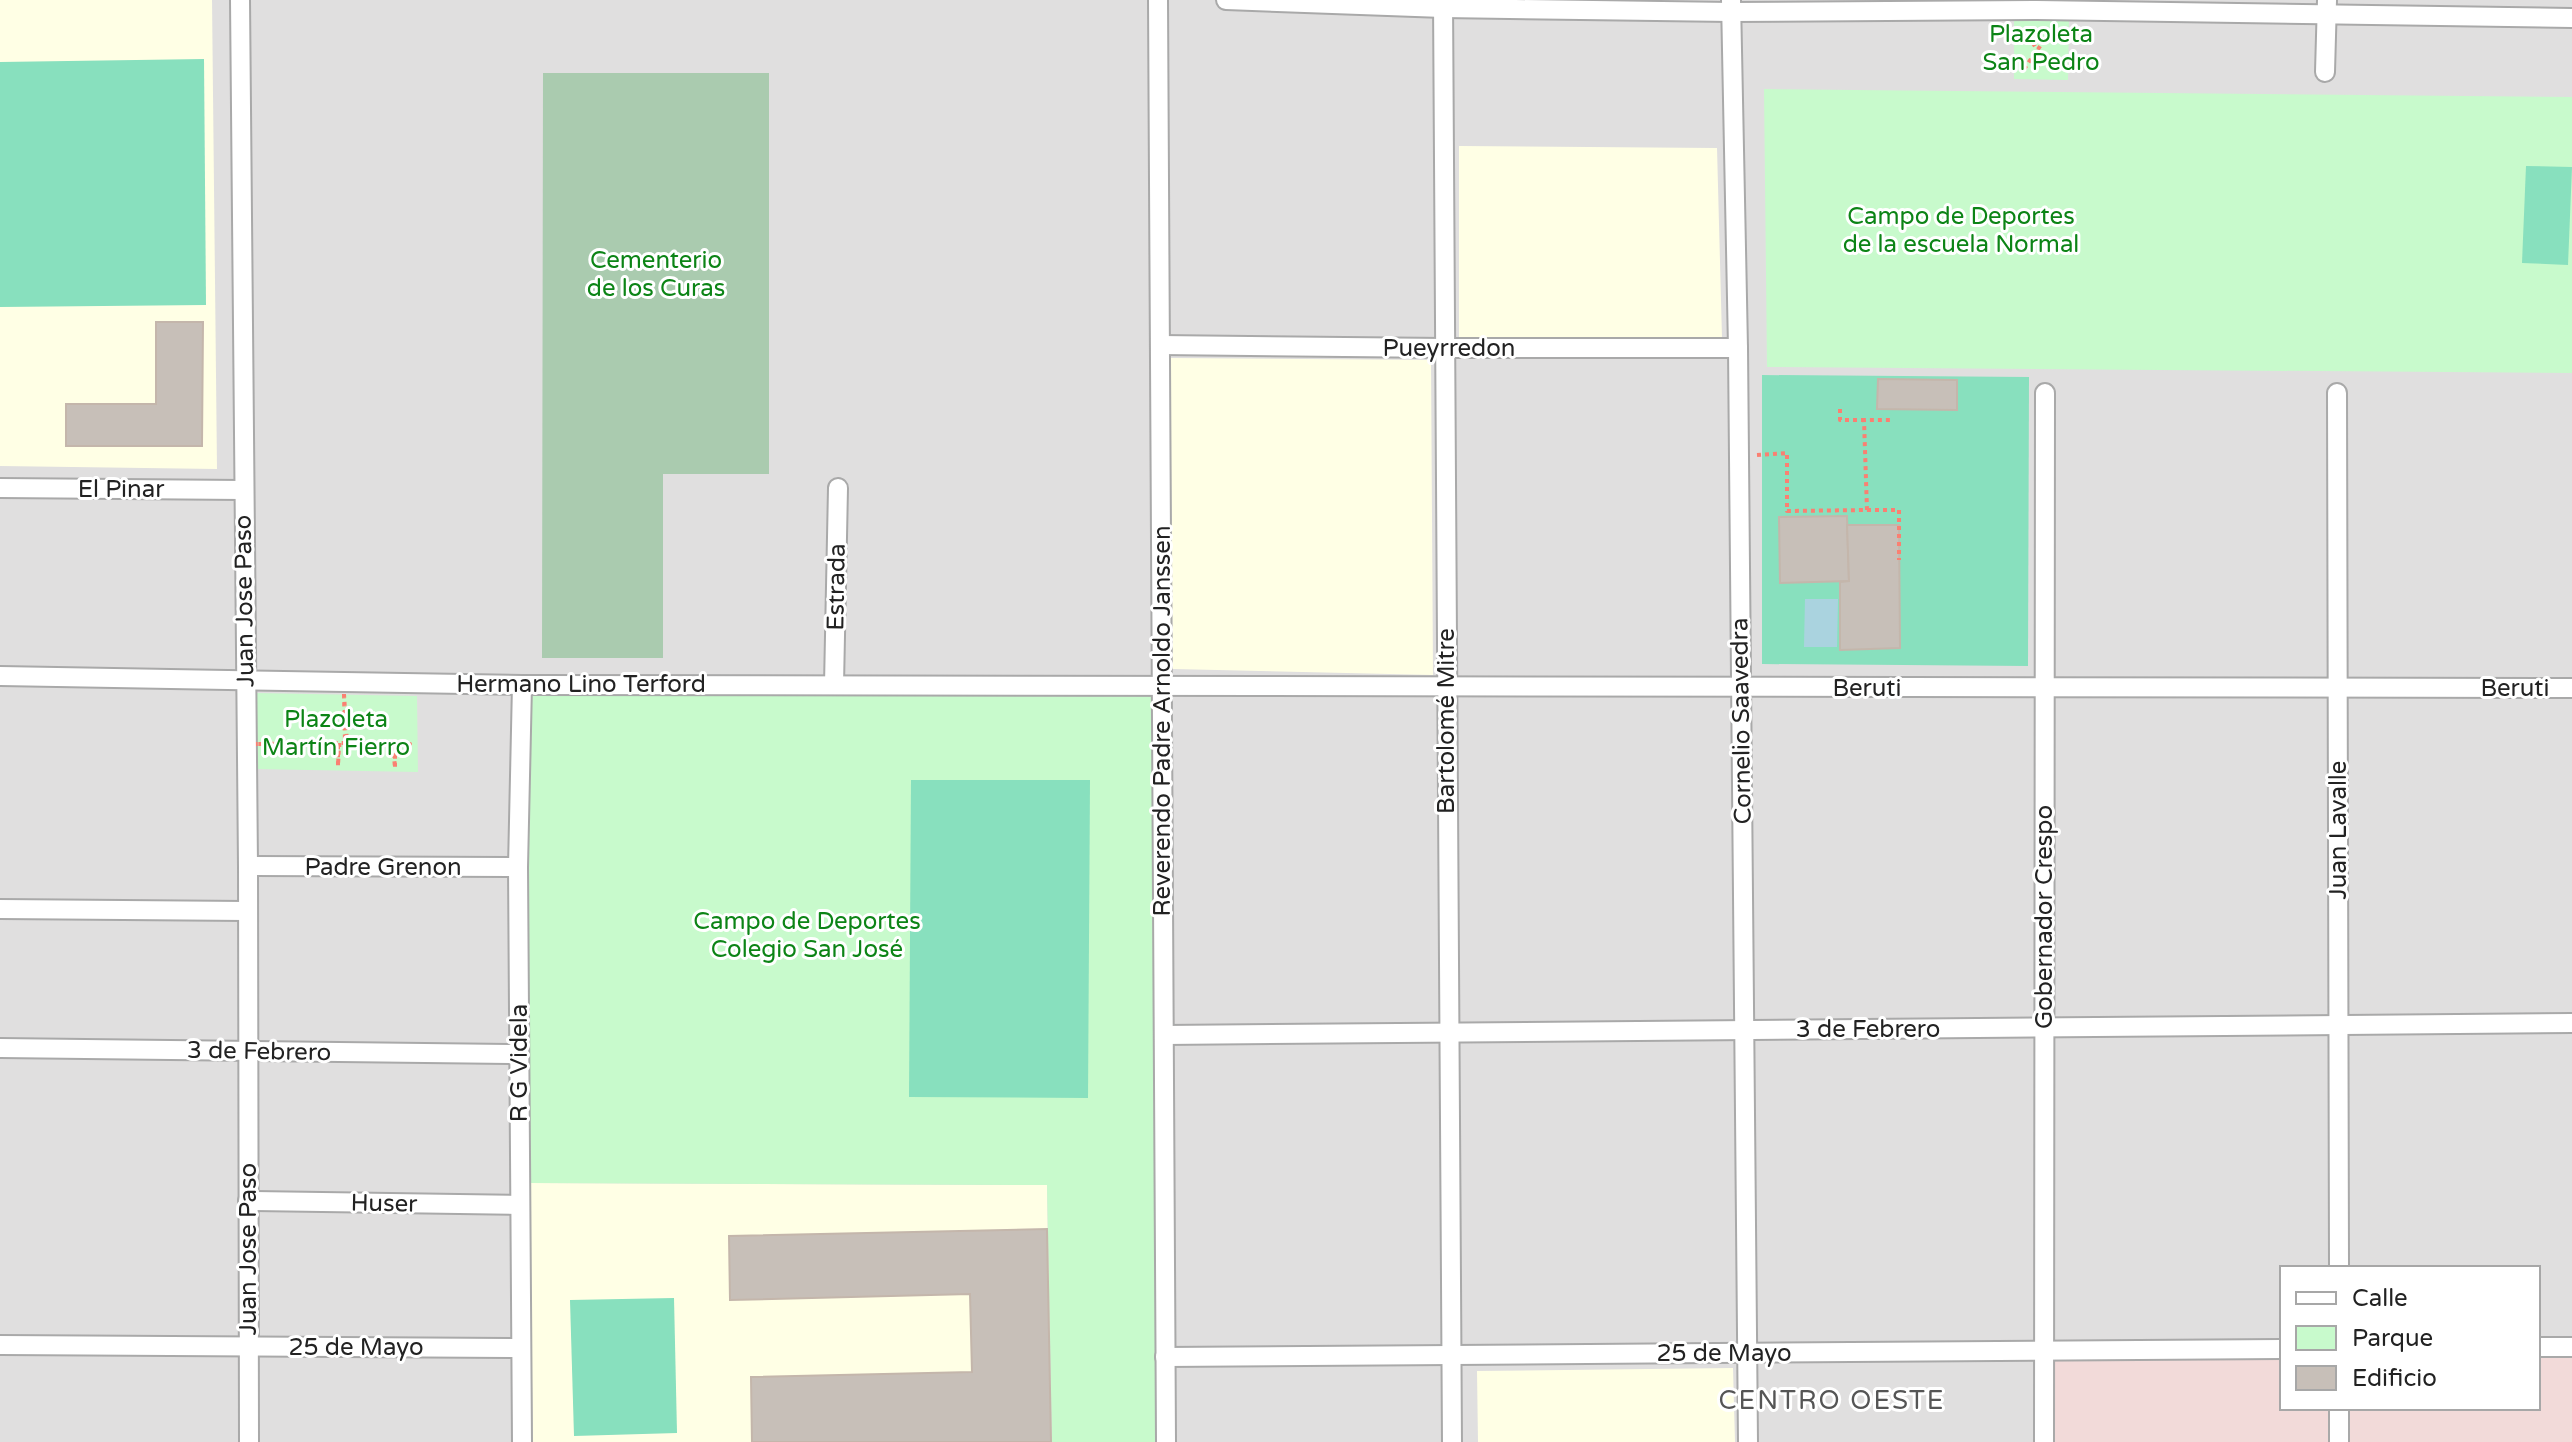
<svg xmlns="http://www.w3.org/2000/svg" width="2572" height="1442" viewBox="0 0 2572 1442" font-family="'Varela Round',sans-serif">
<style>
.residential{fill:#e0dfdf;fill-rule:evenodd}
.commercial{fill:#f2dad9}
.education{fill:#ffffe5}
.cemetery{fill:#aacbaf}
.park{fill:#c8facc}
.pitch{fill:#88e0be}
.water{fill:#aad3df}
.building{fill:#c7bfb8;stroke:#c4b6ab;stroke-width:2}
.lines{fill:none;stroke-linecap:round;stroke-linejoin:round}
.street-casing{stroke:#a9a9a9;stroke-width:22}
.path{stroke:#fa8072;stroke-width:4;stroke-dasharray:4 4;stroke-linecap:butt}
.street{stroke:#fff;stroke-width:18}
.labels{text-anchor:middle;stroke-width:6;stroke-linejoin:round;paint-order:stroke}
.park-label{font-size:24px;fill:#0c8416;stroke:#fff}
.street-label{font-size:24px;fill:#222;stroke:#fff}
.neighbourhood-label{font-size:26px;letter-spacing:2px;fill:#555;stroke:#fff}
</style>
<rect width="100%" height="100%" fill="#f2efe9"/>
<path class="residential" d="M0,0H2572V1442H0ZM2282,1268H2538V1408H2282Z"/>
<path class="commercial" d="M2538,1347H2572V1442H2044L2043,1351L2282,1349V1408H2538Z"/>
<g class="education">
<path d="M0,0H212L217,469L0,466Z"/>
<path d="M1459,146L1717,148L1722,338H1459Z"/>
<path d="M1170,358L1431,360L1433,675L1173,669Z"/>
<path d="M529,1183L1047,1185L1051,1442H533Z"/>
<path d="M1733,1368L1735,1442H1478L1477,1371Z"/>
</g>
<path class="cemetery" d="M543,73H769V474H663V658H542Z"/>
<g class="park">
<path d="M2014,16L2069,17L2068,80L2014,79Z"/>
<path d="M1764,89L2572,97V373L1767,367Z"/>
<path d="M522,685L1162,686L1165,1442H1052L1047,1185L529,1183Z"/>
<path d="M254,693L417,696L418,772L255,769Z"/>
</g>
<g class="pitch">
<path d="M204,59L206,305L0,307V62Z"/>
<path d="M2526,166L2572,167L2568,265L2522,263Z"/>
<path d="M1762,375L2029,377L2028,666L1762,664Z"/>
<path d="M911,780H1090L1088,1098L909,1097Z"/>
<path d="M674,1298L677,1433L574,1436L570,1300Z"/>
</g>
<path class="water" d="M1805,599H1838L1837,647H1804Z"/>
<g class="building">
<path d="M156,322H203L202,446H66V404H156Z"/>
<path d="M1878,379L1957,380V410L1877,409Z"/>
<path d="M1847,516L1849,581L1780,583L1779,517Z"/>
<path d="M1847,525H1899L1900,648L1840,650V582L1849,581Z"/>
<path d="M1047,1229L1051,1442H752L751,1377L972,1372L970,1294L730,1300L729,1236Z"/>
</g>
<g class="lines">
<defs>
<g id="street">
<path d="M240,0L248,866L249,1442"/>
<path d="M1158,0L1166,1442"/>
<path d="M1226,0L1443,8L1731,12L2037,10L2572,18"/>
<path d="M1443,0L1452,1442"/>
<path d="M1731,0L1738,348L1748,1442"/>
<path d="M2325,72L2327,0"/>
<path d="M1160,345L1445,348H1738"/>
<path d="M2337,393L2339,1268"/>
<path d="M0,488L243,490"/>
<path d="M0,676L522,685L2572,688"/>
<path d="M834,685L838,488"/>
<path d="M248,866L518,867"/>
<path d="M0,909L246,911"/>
<path d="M1164,1035L2572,1023"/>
<path d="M0,1048L519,1054"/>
<path d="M248,1201L520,1205"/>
<path d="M0,1345L520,1348"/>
<path d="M2538,1347H2572"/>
<path d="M1165,1357L2282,1349"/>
<path d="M522,1442L518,867L522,685"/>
<path d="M2044,1442L2045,393"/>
<path d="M2339,1442V1408"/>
</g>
</defs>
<use href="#street" class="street-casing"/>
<g class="path">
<path d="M2025,29L2037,50"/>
<path d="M2031,58L2043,68"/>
<path d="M2024,69L2048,35L2046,31"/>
<path d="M1840,409V420H1864"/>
<path d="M1757,455L1787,453V511L1867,510L1864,420H1891"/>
<path d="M1867,510H1899V560"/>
<path d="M344,694L347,743L410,744L395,746V768L393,745H339L338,766V745L254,744L345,743Z"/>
</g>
<use href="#street" class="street"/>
</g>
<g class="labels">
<g class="park-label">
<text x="2041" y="42">Plazoleta<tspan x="2041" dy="28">San Pedro</tspan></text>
<text x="1961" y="224">Campo de Deportes<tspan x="1961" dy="28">de la escuela Normal</tspan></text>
<text x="656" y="268">Cementerio<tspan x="656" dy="28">de los Curas</tspan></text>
<text x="336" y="727">Plazoleta<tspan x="336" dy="28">Martín Fierro</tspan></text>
<text x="807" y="929">Campo de Deportes<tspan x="807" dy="28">Colegio San José</tspan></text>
</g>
<g class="street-label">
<text x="1449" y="356">Pueyrredon</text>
<text x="121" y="497">El Pinar</text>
<text transform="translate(836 587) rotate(-89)" y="8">Estrada</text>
<text transform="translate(244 601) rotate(-91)" y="8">Juan Jose Paso</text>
<text x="581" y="692">Hermano Lino Terford</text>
<text x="1867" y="696">Beruti</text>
<text x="2515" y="696">Beruti</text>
<text transform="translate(1162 721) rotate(-90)" y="8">Reverendo Padre Arnoldo Janssen</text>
<text transform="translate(1446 721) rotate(-90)" y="8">Bartolomé Mitre</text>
<text transform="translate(1741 721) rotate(-91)" y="8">Cornelio Saavedra</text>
<text transform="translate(2338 830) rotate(-90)" y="8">Juan Lavalle</text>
<text x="383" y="875">Padre Grenon</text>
<text transform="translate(2044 917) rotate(-90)" y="8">Gobernador Crespo</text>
<text x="1868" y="1037">3 de Febrero</text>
<text transform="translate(259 1051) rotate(1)" y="8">3 de Febrero</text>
<text transform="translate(519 1063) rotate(-90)" y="8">R G Videla</text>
<text transform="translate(384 1203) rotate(1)" y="8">Huser</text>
<text transform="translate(248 1249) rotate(-90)" y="8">Juan Jose Paso</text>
<text x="356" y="1355">25 de Mayo</text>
<text x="1724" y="1361">25 de Mayo</text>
</g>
<g class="neighbourhood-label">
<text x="1832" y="1409">CENTRO OESTE</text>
</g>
</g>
<rect x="2280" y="1266" width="260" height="144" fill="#ffffff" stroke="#a7a7a7" stroke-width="2"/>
<rect x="2296" y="1292" width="40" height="12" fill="#ffffff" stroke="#a7a7a7" stroke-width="2"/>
<text x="2352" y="1306" font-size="24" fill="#222222">Calle</text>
<rect x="2296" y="1326" width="40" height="24" fill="#c8facc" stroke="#a7a7a7" stroke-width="2"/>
<text x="2352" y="1346" font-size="24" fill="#222222">Parque</text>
<rect x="2296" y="1366" width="40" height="24" fill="#c7bfb8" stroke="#a7a7a7" stroke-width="2"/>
<text x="2352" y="1386" font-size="24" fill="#222222">Edificio</text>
</svg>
